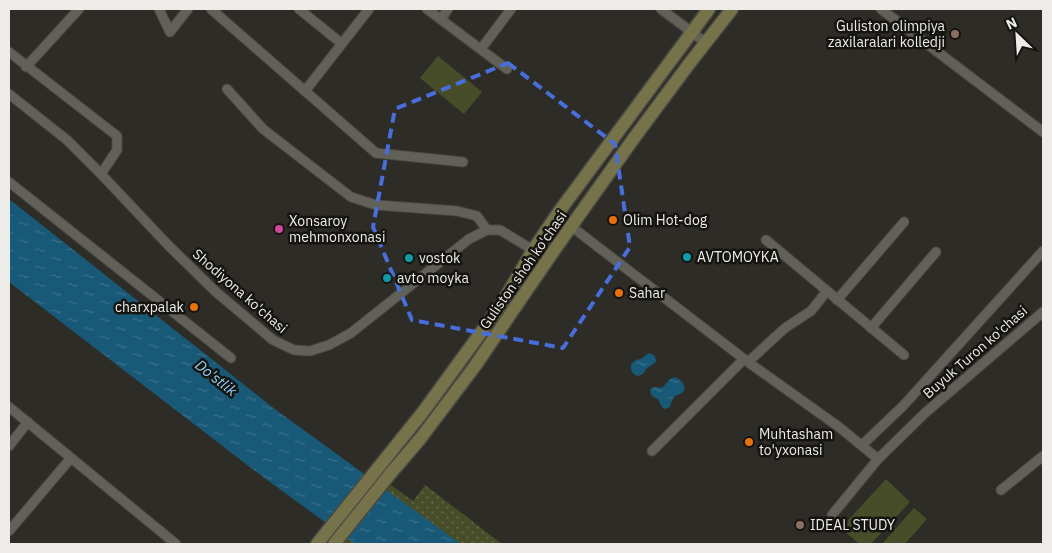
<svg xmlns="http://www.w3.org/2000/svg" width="1052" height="553" viewBox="0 0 1052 553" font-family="'IBM Plex Sans',sans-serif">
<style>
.park{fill:url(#park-dots)}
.pitch{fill:#484d29}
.water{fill:url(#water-ripples)}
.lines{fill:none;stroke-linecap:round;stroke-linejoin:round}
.street-casing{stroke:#4a4843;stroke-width:11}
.secondary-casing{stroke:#4a4843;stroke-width:15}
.street{stroke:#626159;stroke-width:9}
.secondary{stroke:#76734a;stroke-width:12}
.marked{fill:none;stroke:#476edb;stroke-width:4;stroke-dasharray:10 6;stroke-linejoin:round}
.education-dot{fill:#8d6e63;stroke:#151411;stroke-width:2}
.food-dot{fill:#e8710a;stroke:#151411;stroke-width:2}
.hotel-dot{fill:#d1479c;stroke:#151411;stroke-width:2}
.culture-dot{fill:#0f9aa8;stroke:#151411;stroke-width:2}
.labels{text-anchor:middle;stroke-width:5;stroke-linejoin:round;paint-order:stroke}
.poi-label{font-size:14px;fill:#edece8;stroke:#151411;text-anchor:start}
.street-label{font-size:14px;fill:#edece8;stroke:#151411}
.water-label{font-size:15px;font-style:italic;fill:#8ed3fa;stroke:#151411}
</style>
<defs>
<pattern id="park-dots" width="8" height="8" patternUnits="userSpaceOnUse" patternTransform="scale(1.25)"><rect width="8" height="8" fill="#484d29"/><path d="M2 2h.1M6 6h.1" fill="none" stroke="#636748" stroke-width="1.8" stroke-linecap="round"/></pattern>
<pattern id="water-ripples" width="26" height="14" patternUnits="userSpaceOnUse" patternTransform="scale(1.25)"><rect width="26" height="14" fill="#195978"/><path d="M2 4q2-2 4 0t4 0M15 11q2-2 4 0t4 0" fill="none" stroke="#3b718b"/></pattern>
</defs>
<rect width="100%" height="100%" fill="#2d2c26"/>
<path class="park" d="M391,485L413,501L425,485L502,544H342Z"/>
<g class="pitch">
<path d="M438,56L482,92L464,114L420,78Z"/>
<path d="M886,479L910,502L871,544H859L841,528Z"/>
<path d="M914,508L927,519L905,544H882Z"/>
</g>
<g class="water">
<path d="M9,199L276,410L461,544H355L263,477L9,282Z"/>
<path d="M649,353L655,356L656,362L646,369L643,374L638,376C632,374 630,370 631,364L636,360L641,359Z"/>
<path d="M675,377C680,379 688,386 683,392C681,394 677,395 675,396C672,399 671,403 670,407L664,409L662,407L658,399L652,396L650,391C652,384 658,389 663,387L670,379Z"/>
</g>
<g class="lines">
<defs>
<g id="street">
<path d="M159,9L170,32L188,9"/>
<path d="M211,9L376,153L463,162"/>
<path d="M299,9L341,43"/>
<path d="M427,9L507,69"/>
<path d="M661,9L705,42"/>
<path d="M881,9L1043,132"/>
<path d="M441,19L448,9"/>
<path d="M481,49L511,9"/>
<path d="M9,52L117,136V150L101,174"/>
<path d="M26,67L79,9"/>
<path d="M227,89L263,129L351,197L376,205L457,211L477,216L487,230"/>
<path d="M305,91L369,9"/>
<path d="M9,94L67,140L101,174L168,245L216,292L273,340L294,350L310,351L329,345L351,333L469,239L487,230H500L533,250"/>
<path d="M9,182L231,358"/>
<path d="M572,227L748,362L785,328L811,311L827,291"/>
<path d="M766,240L904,355"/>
<path d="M837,300L904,222"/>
<path d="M871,328L936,252"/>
<path d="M748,362L839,427L878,459L925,413L1043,312"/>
<path d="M9,407L176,544"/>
<path d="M862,445L903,406L1043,251"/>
<path d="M9,446L28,422"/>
<path d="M652,451L744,359"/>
<path d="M1001,490L1043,456"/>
<path d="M832,515L878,459"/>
<path d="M9,531L71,458"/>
</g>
<g id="secondary">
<path d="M317,544L423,412L501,305L533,250L558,213L709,9"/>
<path d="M334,544L390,474L420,439L475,366L555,249L634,138L689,64L732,9"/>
</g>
</defs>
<use href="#street" class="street-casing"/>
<use href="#secondary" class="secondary-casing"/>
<use href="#street" class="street"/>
<use href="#secondary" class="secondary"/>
</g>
<path class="marked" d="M508,63L615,144L630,247L563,348L412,320L373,227L395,109Z"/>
<g class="education-dot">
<circle cx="955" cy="34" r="5"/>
<circle cx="800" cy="525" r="5"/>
</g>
<g class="food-dot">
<circle cx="613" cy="220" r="5"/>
<circle cx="619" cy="293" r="5"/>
<circle cx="194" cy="307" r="5"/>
<circle cx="749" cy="442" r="5"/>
</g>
<circle class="hotel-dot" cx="279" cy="229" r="5"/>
<g class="culture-dot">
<circle cx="687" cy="257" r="5"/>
<circle cx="409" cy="258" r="5"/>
<circle cx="387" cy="278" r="5"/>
</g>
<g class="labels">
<g class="poi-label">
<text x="945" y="31" text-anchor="end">Guliston olimpiya<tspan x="945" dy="16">zaxilaralari kolledji</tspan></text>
<text x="623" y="225">Olim Hot-dog</text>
<text x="289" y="226">Xonsaroy<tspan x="289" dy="16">mehmonxonasi</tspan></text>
<text x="697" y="262">AVTOMOYKA</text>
<text x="419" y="263">vostok</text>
<text x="397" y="283">avto moyka</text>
<text x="629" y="298">Sahar</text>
<text x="184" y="312" text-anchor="end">charxpalak</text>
<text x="759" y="439">Muhtasham<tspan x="759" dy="16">to'yxonasi</tspan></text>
<text x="810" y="530">IDEAL STUDY</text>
</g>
<g class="street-label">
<text transform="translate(523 270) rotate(-55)" y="5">Guliston shoh ko'chasi</text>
<text transform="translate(240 291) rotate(41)" y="5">Shodiyona ko'chasi</text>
<text transform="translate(975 352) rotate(-41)" y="5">Buyuk Turon ko'chasi</text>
</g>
<g class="water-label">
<text transform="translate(216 378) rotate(38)" y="5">Do'stlik</text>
</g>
</g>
<rect width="1052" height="553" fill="none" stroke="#edece8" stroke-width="20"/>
<g transform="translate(1017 35) rotate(335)" stroke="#151411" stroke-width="4" paint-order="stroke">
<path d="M0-4L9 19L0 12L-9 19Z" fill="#edece8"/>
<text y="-8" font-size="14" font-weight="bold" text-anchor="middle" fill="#edece8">N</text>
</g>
</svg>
